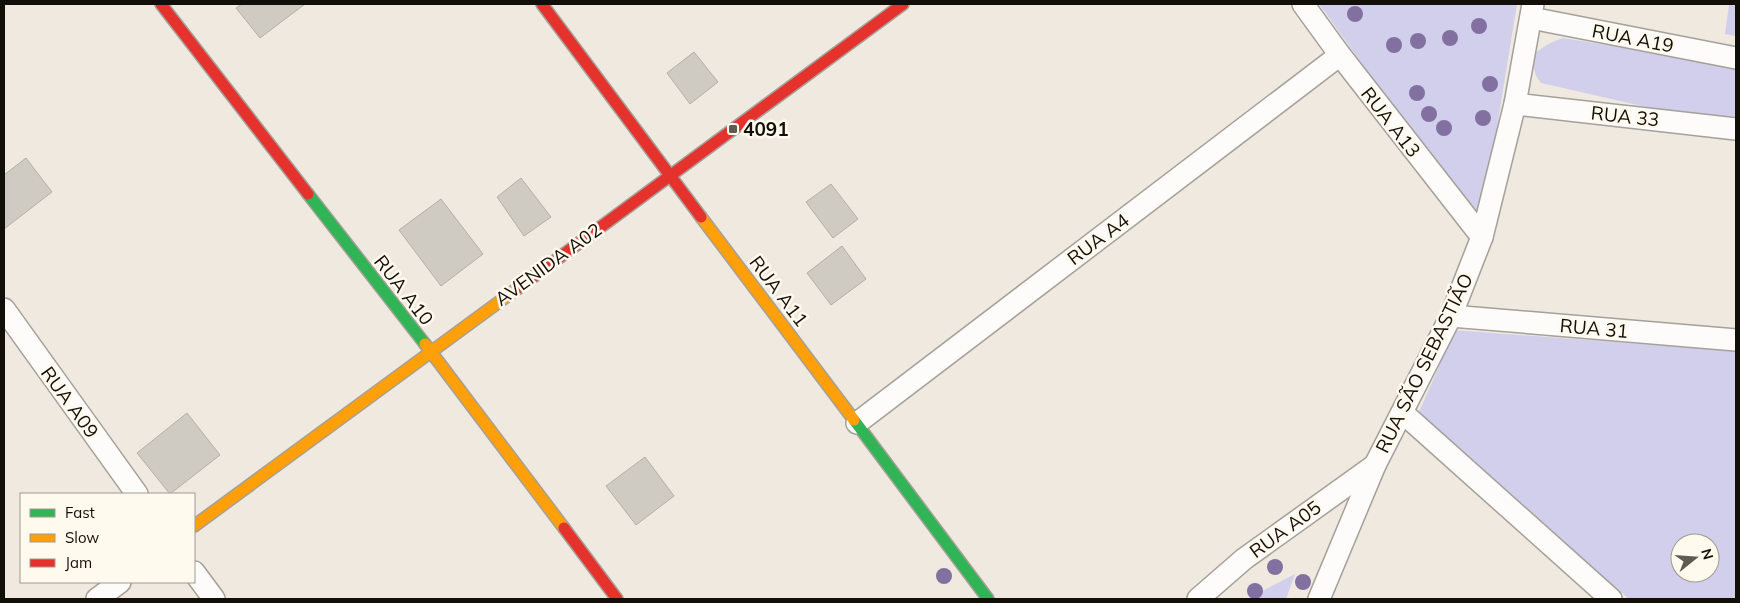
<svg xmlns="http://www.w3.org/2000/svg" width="1740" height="603" viewBox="0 0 1740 603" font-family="Mulish,sans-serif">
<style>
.green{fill:#d2cfec;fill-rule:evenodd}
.building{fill:#cfcbc3;stroke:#b4afa7}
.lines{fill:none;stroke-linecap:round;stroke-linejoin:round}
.street-casing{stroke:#a5a099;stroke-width:24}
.fast-casing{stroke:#a5a099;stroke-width:14}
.slow-casing{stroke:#a5a099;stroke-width:14}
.jam-casing{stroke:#a5a099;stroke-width:14}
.street{stroke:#fdfcfa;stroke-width:21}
.fast{stroke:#30b455;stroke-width:11}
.slow{stroke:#ff9f0a;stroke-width:11}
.jam{stroke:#e5322d;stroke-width:11}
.tree{fill:#8270a1}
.poi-dot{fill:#5f5b53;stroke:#fff9ee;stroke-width:2}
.labels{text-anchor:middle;stroke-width:5;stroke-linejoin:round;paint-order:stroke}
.street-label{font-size:19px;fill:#120e08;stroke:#fff9ee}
.poi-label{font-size:19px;font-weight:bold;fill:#120e08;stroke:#fff9ee;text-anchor:start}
</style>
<rect width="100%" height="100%" fill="#efe9df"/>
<g class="green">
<path d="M1319,4H1517L1484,207L1479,216H1472Z"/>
<path d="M1729,4H1736V36L1725,34Z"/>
<path d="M1563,38L1736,66V116L1699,119L1541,83L1536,76L1531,59C1540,47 1549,43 1563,38Z"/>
<path d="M1453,330L1736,351V599H1629L1418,414L1438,369ZM1680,543H1710V573H1680Z"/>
<path d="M1295,574L1286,599H1247Z"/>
</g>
<g class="building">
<path d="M242,4H305L260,38L236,8Z"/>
<path d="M694,52L718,82L690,104L667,73Z"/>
<path d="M26,158L52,192L4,229V175Z"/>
<path d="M521,178L551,217L524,236L497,197Z"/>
<path d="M831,184L858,219L833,238L806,202Z"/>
<path d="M441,199L483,254L441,286L399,230Z"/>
<path d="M842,246L866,279L831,305L807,273Z"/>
<path d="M187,413L220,455L170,494L137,453Z"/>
<path d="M645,457L674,496L636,525L606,486Z"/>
</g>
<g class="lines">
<defs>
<g id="street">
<path d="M1303,4L1340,55L1482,237"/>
<path d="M1531,18L1736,58"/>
<path d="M1515,104L1736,129"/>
<path d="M4,309L137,494"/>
<path d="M1451,316L1736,340"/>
<path d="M1403,413L1611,599"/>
<path d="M857,423L1340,55"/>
<path d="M194,572L214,599"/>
<path d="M97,599L120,582"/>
<path d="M1198,599L1244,559L1375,465"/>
<path d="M1319,599L1375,465L1451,316L1482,237L1515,104L1533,4"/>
</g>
<g id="fast">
<path d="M308,194L425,344"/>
<path d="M854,420L988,599"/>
</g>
<g id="slow">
<path d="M701,217L854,420"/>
<path d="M425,344L564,528"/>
<path d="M194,526L518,288"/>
</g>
<g id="jam">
<path d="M161,4L308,194"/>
<path d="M542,4L701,217"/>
<path d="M518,288L903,4"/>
<path d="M564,528L617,599"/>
</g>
</defs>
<use href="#street" class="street-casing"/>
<use href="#fast" class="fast-casing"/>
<use href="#slow" class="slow-casing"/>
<use href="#jam" class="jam-casing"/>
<use href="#street" class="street"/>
<use href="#fast" class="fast"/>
<use href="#slow" class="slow"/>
<use href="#jam" class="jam"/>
</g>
<g class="tree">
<circle cx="1355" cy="14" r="8"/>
<circle cx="1479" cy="26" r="8"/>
<circle cx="1450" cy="38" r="8"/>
<circle cx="1418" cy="41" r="8"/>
<circle cx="1394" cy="45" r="8"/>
<circle cx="1490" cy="84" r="8"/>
<circle cx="1417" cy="93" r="8"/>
<circle cx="1429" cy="114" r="8"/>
<circle cx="1483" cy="118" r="8"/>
<circle cx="1444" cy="128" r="8"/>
<circle cx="1275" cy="567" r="8"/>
<circle cx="944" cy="576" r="8"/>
<circle cx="1303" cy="582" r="8"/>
<circle cx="1255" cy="591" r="8"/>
</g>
<rect class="poi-dot" x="728" y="124" width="10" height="10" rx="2.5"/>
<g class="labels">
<g class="street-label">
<text transform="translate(1633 38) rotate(11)" y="7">RUA A19</text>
<text transform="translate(1625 116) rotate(6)" y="7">RUA 33</text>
<text transform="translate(1391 122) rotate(52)" y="7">RUA A13</text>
<text transform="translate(1098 239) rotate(-37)" y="7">RUA A4</text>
<text transform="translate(548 264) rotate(-36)" y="7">AVENIDA A02</text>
<text transform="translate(404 290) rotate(52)" y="7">RUA A10</text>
<text transform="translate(779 291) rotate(53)" y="7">RUA A11</text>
<text transform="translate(1594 328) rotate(5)" y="7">RUA 31</text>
<text transform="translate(1424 363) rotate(-64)" y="7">RUA SÃO SEBASTIÃO</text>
<text transform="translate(70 402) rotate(54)" y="7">RUA A09</text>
<text transform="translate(1285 529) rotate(-36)" y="7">RUA A05</text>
</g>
<g class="poi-label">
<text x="743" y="136">4091</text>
</g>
</g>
<rect width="1740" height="603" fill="none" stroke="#120e08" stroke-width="10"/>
<rect x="20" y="493" width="175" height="90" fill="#fff9ee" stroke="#a09b92"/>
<rect x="30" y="509" width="25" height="8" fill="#30b455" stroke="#a09b92"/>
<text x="65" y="518" font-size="15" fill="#120e08">Fast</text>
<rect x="30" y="534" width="25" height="8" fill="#ff9f0a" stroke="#a09b92"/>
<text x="65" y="543" font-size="15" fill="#120e08">Slow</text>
<rect x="30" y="559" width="25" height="8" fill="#e5322d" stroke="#a09b92"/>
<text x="65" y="568" font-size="15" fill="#120e08">Jam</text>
<g transform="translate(1695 558) rotate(73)"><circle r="24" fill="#fff9ee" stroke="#a09b92"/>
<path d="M0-4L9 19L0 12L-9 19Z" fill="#5f5b53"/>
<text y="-8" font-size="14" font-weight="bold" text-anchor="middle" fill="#120e08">N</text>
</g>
</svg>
